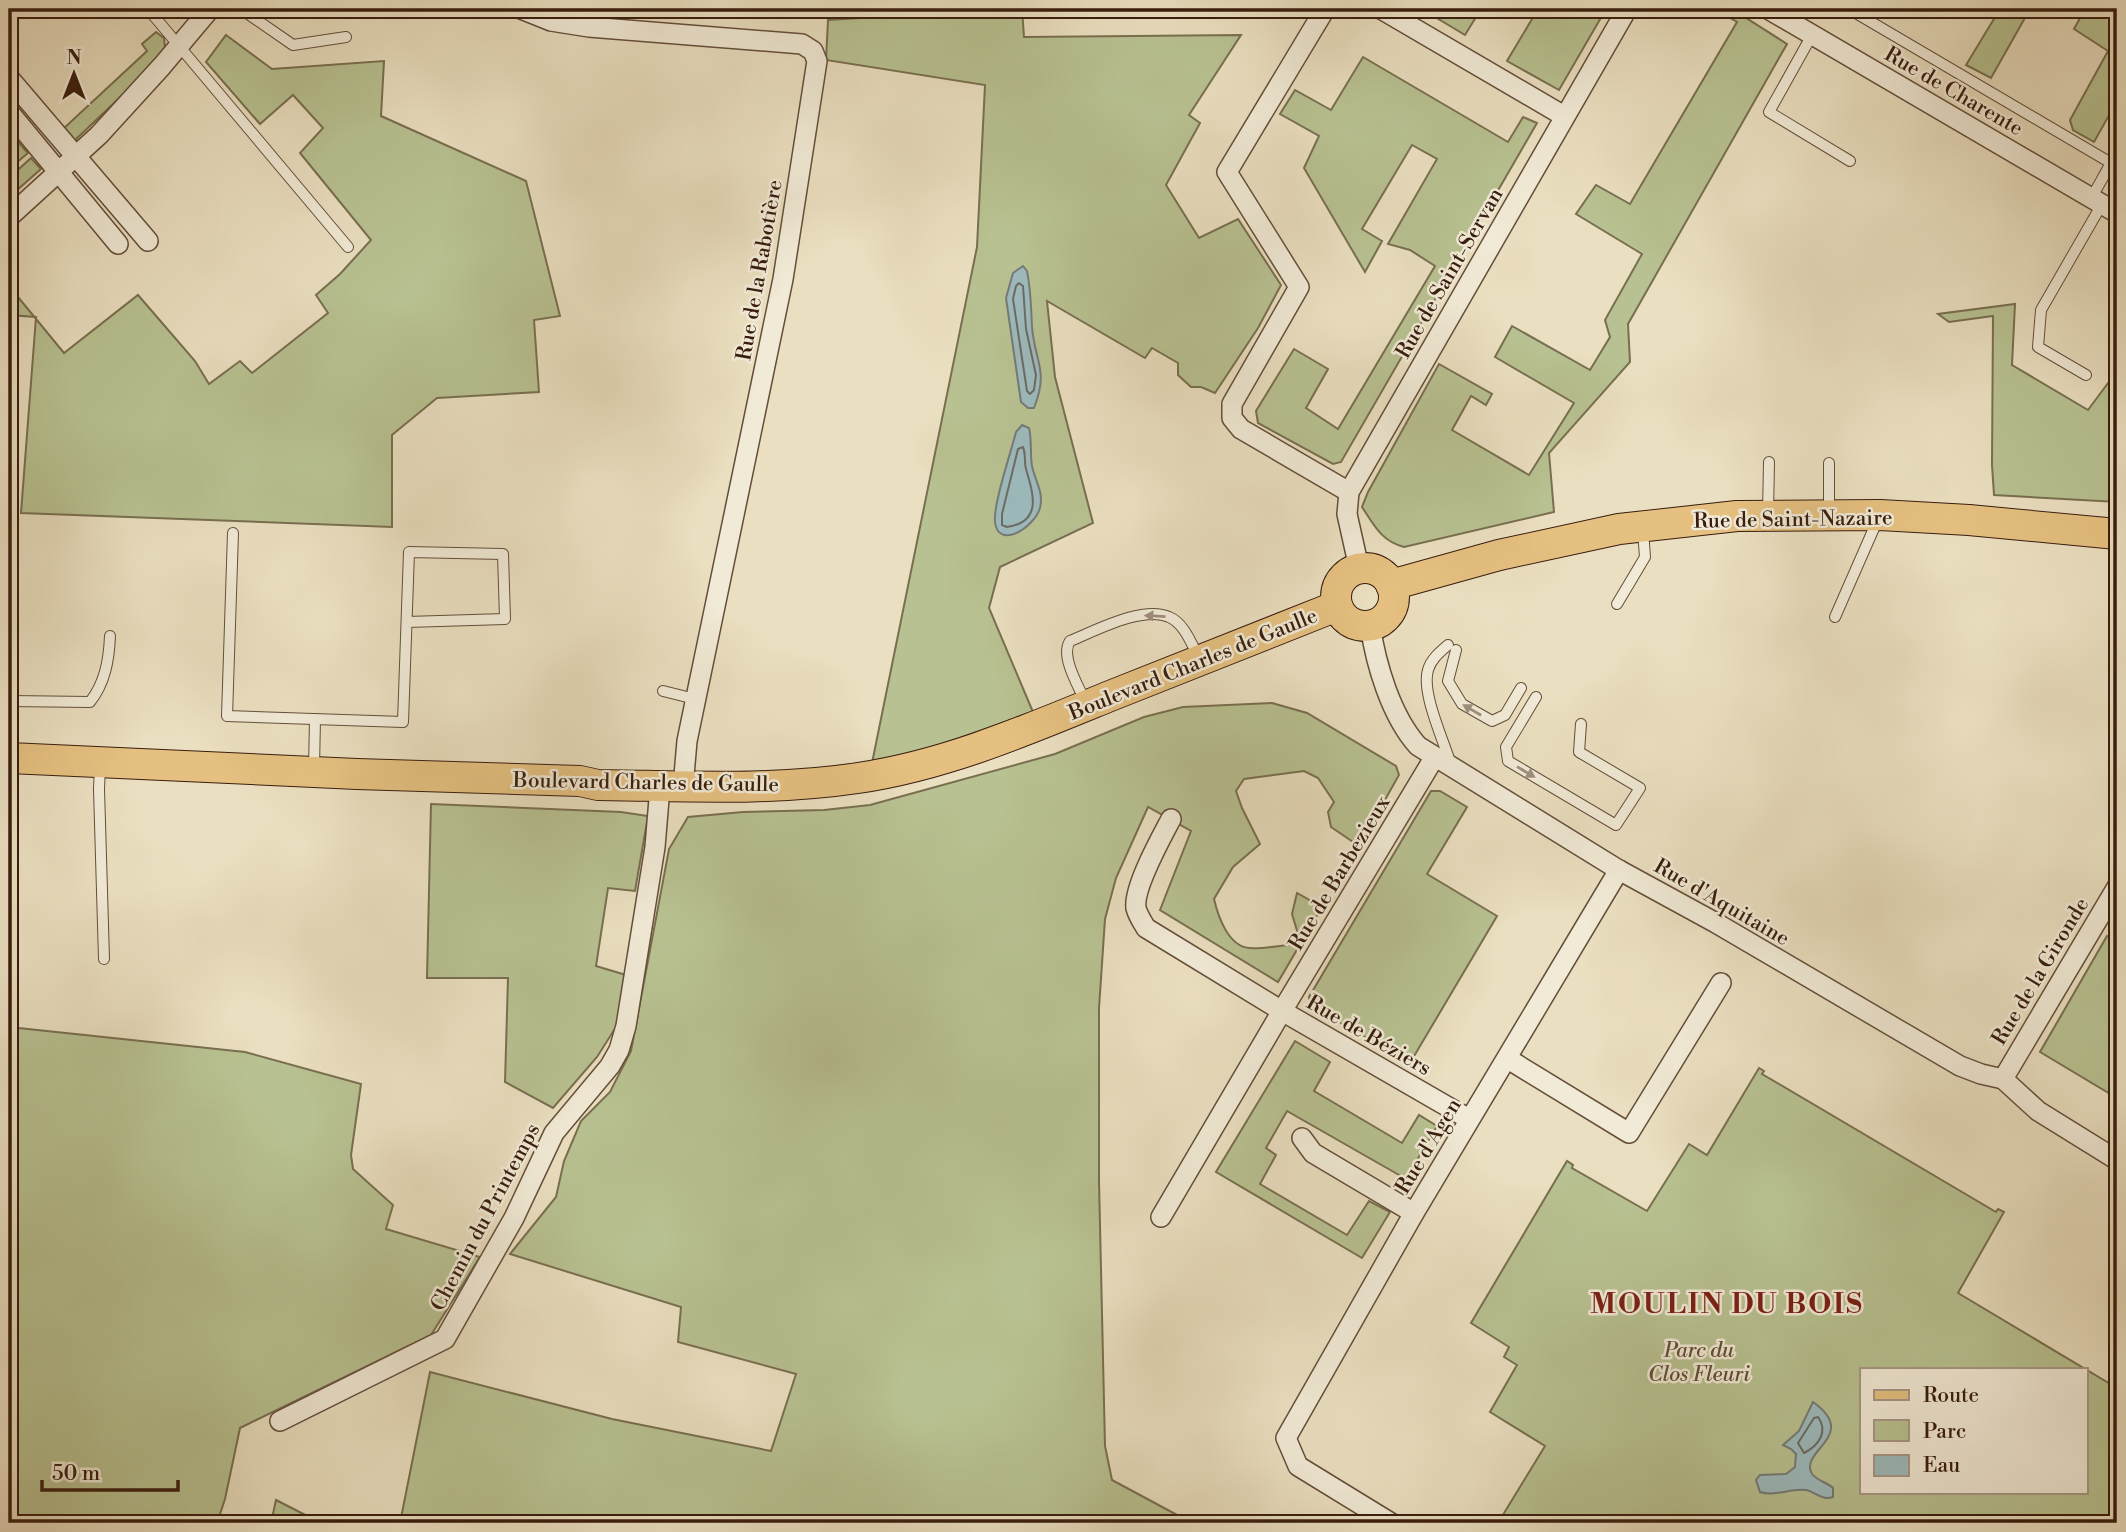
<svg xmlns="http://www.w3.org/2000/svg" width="2126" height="1532" viewBox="0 0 2126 1532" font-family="'Libre Bodoni',serif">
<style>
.green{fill:#b8c191;stroke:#786f50;stroke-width:2;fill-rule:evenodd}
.water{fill:#9dbabd;stroke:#757b77;stroke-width:2}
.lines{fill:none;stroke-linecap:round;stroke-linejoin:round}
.shore{stroke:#6a6c66;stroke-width:2}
.lane-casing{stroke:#644e3a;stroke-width:12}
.street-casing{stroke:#644e3a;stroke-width:22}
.primary-casing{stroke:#381d0e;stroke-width:32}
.lane{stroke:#f1ead6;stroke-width:10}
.street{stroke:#f1ead6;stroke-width:19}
.primary{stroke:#e5c080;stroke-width:30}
.oneway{fill:#9e8e7c}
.labels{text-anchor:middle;stroke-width:5;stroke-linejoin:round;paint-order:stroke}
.street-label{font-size:21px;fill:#381d0e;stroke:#f1ead6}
.park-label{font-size:21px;font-style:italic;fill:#5e4e35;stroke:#f1ead6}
.district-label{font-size:28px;font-weight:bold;letter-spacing:2px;fill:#7a1f14;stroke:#f1ead6}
</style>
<rect width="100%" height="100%" fill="#eadfc0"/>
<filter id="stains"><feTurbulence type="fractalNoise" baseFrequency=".00286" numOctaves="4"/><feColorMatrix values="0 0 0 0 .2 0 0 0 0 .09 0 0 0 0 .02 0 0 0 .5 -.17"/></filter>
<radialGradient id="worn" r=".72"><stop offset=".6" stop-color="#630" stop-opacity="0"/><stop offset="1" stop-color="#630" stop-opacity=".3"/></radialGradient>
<g class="green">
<path d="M909,9H1022L1024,37L1241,35L1189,115L1200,123L1166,185L1199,238L1238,219L1281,285L1258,328L1215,393L1201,387H1191L1178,375V363L1152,348L1145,358L1047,301L1055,377L1093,523L1000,567L989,608L1033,712L934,747L872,763L977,247L985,85L826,60L828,20L909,15Z"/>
<path d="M1433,9H1481L1465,35L1430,14Z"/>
<path d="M1538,9H1606L1559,90L1507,61Z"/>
<path d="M1715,9H1732L1787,44L1628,324L1630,362L1549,453L1554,512L1404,547C1381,541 1374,525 1362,507L1368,492L1439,364L1492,394L1486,405L1471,396L1452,430L1529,475L1574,403L1495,357L1512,326L1590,370L1610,337L1605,320L1642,254L1576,214L1596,185L1630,204L1737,22Z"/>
<path d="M2000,9H2030L1991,78L1966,65Z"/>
<path d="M2085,9H2117V101L2094,142L2073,130L2070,120L2108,51L2074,29Z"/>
<path d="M156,32L164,38L165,48L130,88L73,142L63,129L147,51L142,44Z"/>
<path d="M226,35L272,69L384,61L381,116L526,181L560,316L534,320L539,392L437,398L392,435V527L21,513L36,317L9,315V286L64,353L138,295L195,361L209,384L240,361L252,373L328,313L316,295L340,274L371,240L300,153L323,128L293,95L260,124L206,62Z"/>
<path d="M1363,57L1508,142L1523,117L1537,123L1341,462L1333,464L1258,423L1256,411L1294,349L1328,369L1306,408L1338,429L1435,266L1410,250L1388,244L1437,159L1412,145L1362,229L1382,241L1365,272L1304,168L1319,136L1280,114L1295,90L1331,110Z"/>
<path d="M9,132L28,153L9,169Z"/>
<path d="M31,158L41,169L16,191L9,183V178Z"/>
<path d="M2015,304L2012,365L2088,410L2111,379L2117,383V502L1994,495L1992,465L1993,316L1949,322L1938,314Z"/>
<path d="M1272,703L1307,713L1396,766L1399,775L1359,846L1331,827L1328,812L1334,802L1318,778L1304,771L1244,779L1236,791L1242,808L1260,844L1233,867L1214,899C1218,916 1228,946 1249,948C1262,949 1276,946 1289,945L1298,934L1292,914L1297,893L1322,907L1278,982L1160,910L1191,831L1148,807L1116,878L1105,919L1099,1008V1181L1105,1446L1112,1480L1192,1523H400L430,1372L612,1419L771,1451L796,1374L678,1342L681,1307L510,1254L556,1197L564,1161L581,1121L610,1092L631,1051L669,849L688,817L743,812L824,810L870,805L1055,754L1144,717L1183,707Z"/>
<path d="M1431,791H1440L1467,807L1427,874L1497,916L1410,1063L1311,1006L1309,997Z"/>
<path d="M431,804L621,812L648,816L635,891L608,888L596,966L626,975L618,1024L597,1057L553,1108L505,1082L508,978H427Z"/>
<path d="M2107,936L2117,942V1098L2040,1052Z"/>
<path d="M9,1027L245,1052L361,1084L351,1155L353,1169L393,1205L386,1229L480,1257L431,1335L240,1428L225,1499L217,1523H9Z"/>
<path d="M1295,1041L1330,1062L1314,1091L1402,1143L1419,1115L1437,1126L1406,1179L1287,1111L1266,1148L1276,1155L1260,1184L1347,1235L1369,1201L1390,1212L1362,1258L1216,1172Z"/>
<path d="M1759,1068L1764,1071L1762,1074L1996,1212L1998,1209L2004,1212L1958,1293L2117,1388V1505L2106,1523H1498L1545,1446L1490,1412L1517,1365L1504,1357L1509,1347L1471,1323L1567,1161L1573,1165L1572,1168L1647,1211L1689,1144L1707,1155ZM1862,1369H2086V1492H1862Z"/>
<path d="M276,1500L321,1523H271Z"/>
</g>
<g class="water">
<path d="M1023,266L1027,271C1031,290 1031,308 1032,327C1035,363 1049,370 1034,408H1028L1021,402L1006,298L1013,273Z"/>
<path d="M1022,425L1029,428C1032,440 1030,454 1032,466C1035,481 1044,492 1040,508C1034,528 998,550 995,522C993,505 1011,452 1016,432Z"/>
<path d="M1813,1402C1859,1435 1802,1449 1811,1472C1814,1480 1827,1482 1833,1488V1497C1822,1501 1816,1492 1806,1490C1790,1488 1775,1497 1760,1492L1756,1480L1760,1475L1786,1474L1795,1467L1796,1454L1791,1449L1783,1445L1799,1431Z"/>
</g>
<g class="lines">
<g class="shore">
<path d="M1019,283L1023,286L1026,329L1036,375L1034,390L1030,394L1027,391L1013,299L1016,286Z"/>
<path d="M1023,447C1026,454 1024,462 1026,469C1033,493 1043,522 1007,527L1002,525V514L1018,449Z"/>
<path d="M1818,1417C1829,1432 1818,1446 1804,1453L1798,1443L1814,1418Z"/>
</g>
<defs>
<g id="lane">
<path d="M148,9L348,247"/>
<path d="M241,9L293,45L346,37"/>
<path d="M1849,9L2111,163L2092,197"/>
<path d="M1812,35L1769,112L1850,161"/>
<path d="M9,195L20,208"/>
<path d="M2086,375L2038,347L2041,310L2102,204"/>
<path d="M1829,512V463"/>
<path d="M1768,514L1769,462"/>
<path d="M233,533L227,716L403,722L409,552L503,554L505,619L407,622"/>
<path d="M1617,604L1645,557L1643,531"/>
<path d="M1835,617L1878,519"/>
<path d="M1448,645C1440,652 1431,659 1428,670C1421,693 1444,741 1451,765"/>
<path d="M1456,650L1448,681L1462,704L1492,721L1505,715L1521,688"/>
<path d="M663,691L695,699"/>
<path d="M1536,697L1506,747L1508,761L1616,825L1640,788L1579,752L1581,724"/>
<path d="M9,701L90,702C105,683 109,660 110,636"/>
<path d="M1085,701C1078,685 1060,656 1070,641C1095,631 1143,605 1169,617C1184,623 1191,643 1198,656"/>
<path d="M100,766L99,789L104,959"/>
<path d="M314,768L315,719"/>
</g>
<g id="street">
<path d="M521,9L551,21L589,27L802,44L813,51L817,61L783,279L687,741L683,787"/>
<path d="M1325,9L1227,172L1299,287L1232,404V418L1241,429L1349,492"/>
<path d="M1381,9L1564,116"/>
<path d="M1768,9L2117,213"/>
<path d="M9,78L148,241"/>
<path d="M9,112L118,244"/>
<path d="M9,217L99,135L162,66L210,9"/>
<path d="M1359,568L1347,514L1349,492L1627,9"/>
<path d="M1370,625C1376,665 1391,716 1418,746L1619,870L1716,923L1960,1066L1981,1074L2003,1079L2038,1111L2117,1160"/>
<path d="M1434,758L1282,1011L1469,1119"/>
<path d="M1508,1059L1629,1133L1721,983"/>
<path d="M2003,1079L2117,887"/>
<path d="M1302,1138L1313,1153L1414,1213"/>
<path d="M1161,1217L1282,1011L1146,928C1142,921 1138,916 1136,908C1133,888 1161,838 1171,819"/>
<path d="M280,1421L445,1339L514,1218L554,1133L610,1066L619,1050L626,1026L655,847L660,787"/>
<path d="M1391,1523L1298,1466L1286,1438L1414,1213L1619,870"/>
</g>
<g id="primary">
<circle cx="1365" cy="597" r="29"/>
<path d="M1391,585L1499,555L1619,529L1737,516L1880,515L1969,520L2117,534"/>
<path d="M9,758L357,774L580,781L598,785C685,786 771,791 858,778C946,765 1027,730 1110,696C1185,666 1261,636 1337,606"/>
</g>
</defs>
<use href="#lane" class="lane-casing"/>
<use href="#street" class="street-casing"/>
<use href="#primary" class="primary-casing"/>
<use href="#lane" class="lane"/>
<use href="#street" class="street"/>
<use href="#primary" class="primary"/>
</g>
<defs><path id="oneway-solid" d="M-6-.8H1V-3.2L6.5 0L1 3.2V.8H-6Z" transform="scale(1.75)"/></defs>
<g class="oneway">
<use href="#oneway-solid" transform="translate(1155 616) rotate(-177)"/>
<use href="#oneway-solid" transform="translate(1472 710) rotate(-150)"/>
<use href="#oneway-solid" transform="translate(1526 772) rotate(31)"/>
</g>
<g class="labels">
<g class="street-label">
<text transform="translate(1954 91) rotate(30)" y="7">Rue de Charente</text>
<text transform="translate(759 270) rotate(-80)" y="7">Rue de la Rabotière</text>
<text transform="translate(1449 273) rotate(-60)" y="7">Rue de Saint-Servan</text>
<text transform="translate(1793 519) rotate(-1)" y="7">Rue de Saint-Nazaire</text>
<text transform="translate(1193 664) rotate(-22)" y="7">Boulevard Charles de Gaulle</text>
<text transform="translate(646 782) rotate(1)" y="7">Boulevard Charles de Gaulle</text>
<text transform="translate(1339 873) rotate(-59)" y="7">Rue de Barbezieux</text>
<text transform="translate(1722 902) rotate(30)" y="7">Rue d'Aquitaine</text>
<text transform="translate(2040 971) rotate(-59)" y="7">Rue de la Gironde</text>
<text transform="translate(1369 1035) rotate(30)" y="7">Rue de Béziers</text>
<text transform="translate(1428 1146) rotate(-59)" y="7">Rue d'Agen</text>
<text transform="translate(485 1217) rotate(-62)" y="7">Chemin du Printemps</text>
</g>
<g class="park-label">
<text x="1699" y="1357">Parc du<tspan x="1699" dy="24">Clos Fleuri</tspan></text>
</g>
<g class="district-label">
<text x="1727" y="1313">MOULIN DU BOIS</text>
</g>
</g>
<rect width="2126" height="1532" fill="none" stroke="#eadfc0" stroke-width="35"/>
<rect x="10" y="10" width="2105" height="1511" fill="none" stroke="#381d0e" stroke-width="3.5"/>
<rect x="18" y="18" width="2091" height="1497" fill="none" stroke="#381d0e" stroke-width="2"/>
<rect x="1860" y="1368" width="228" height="126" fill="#f1ead6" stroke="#a79886" stroke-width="2"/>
<rect x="1874" y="1390" width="35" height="10" fill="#e5c080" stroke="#a79886" stroke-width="2"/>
<text x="1923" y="1402" font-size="21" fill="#381d0e">Route</text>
<rect x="1874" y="1420" width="35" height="21" fill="#b8c191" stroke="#a79886" stroke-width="2"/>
<text x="1923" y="1438" font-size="21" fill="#381d0e">Parc</text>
<rect x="1874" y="1455" width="35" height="21" fill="#9dbabd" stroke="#a79886" stroke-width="2"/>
<text x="1923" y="1472" font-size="21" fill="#381d0e">Eau</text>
<g transform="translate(74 74)" stroke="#f1ead6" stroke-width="5" paint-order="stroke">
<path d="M0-5L12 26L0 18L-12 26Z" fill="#381d0e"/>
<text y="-10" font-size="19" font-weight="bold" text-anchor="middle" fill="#381d0e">N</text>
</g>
<path d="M42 1480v10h136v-10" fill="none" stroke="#381d0e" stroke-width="3.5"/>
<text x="52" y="1480" font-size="21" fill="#381d0e" stroke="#f1ead6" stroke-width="5" paint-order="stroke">50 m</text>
<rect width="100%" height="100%" filter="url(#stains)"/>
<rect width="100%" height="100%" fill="url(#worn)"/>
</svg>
